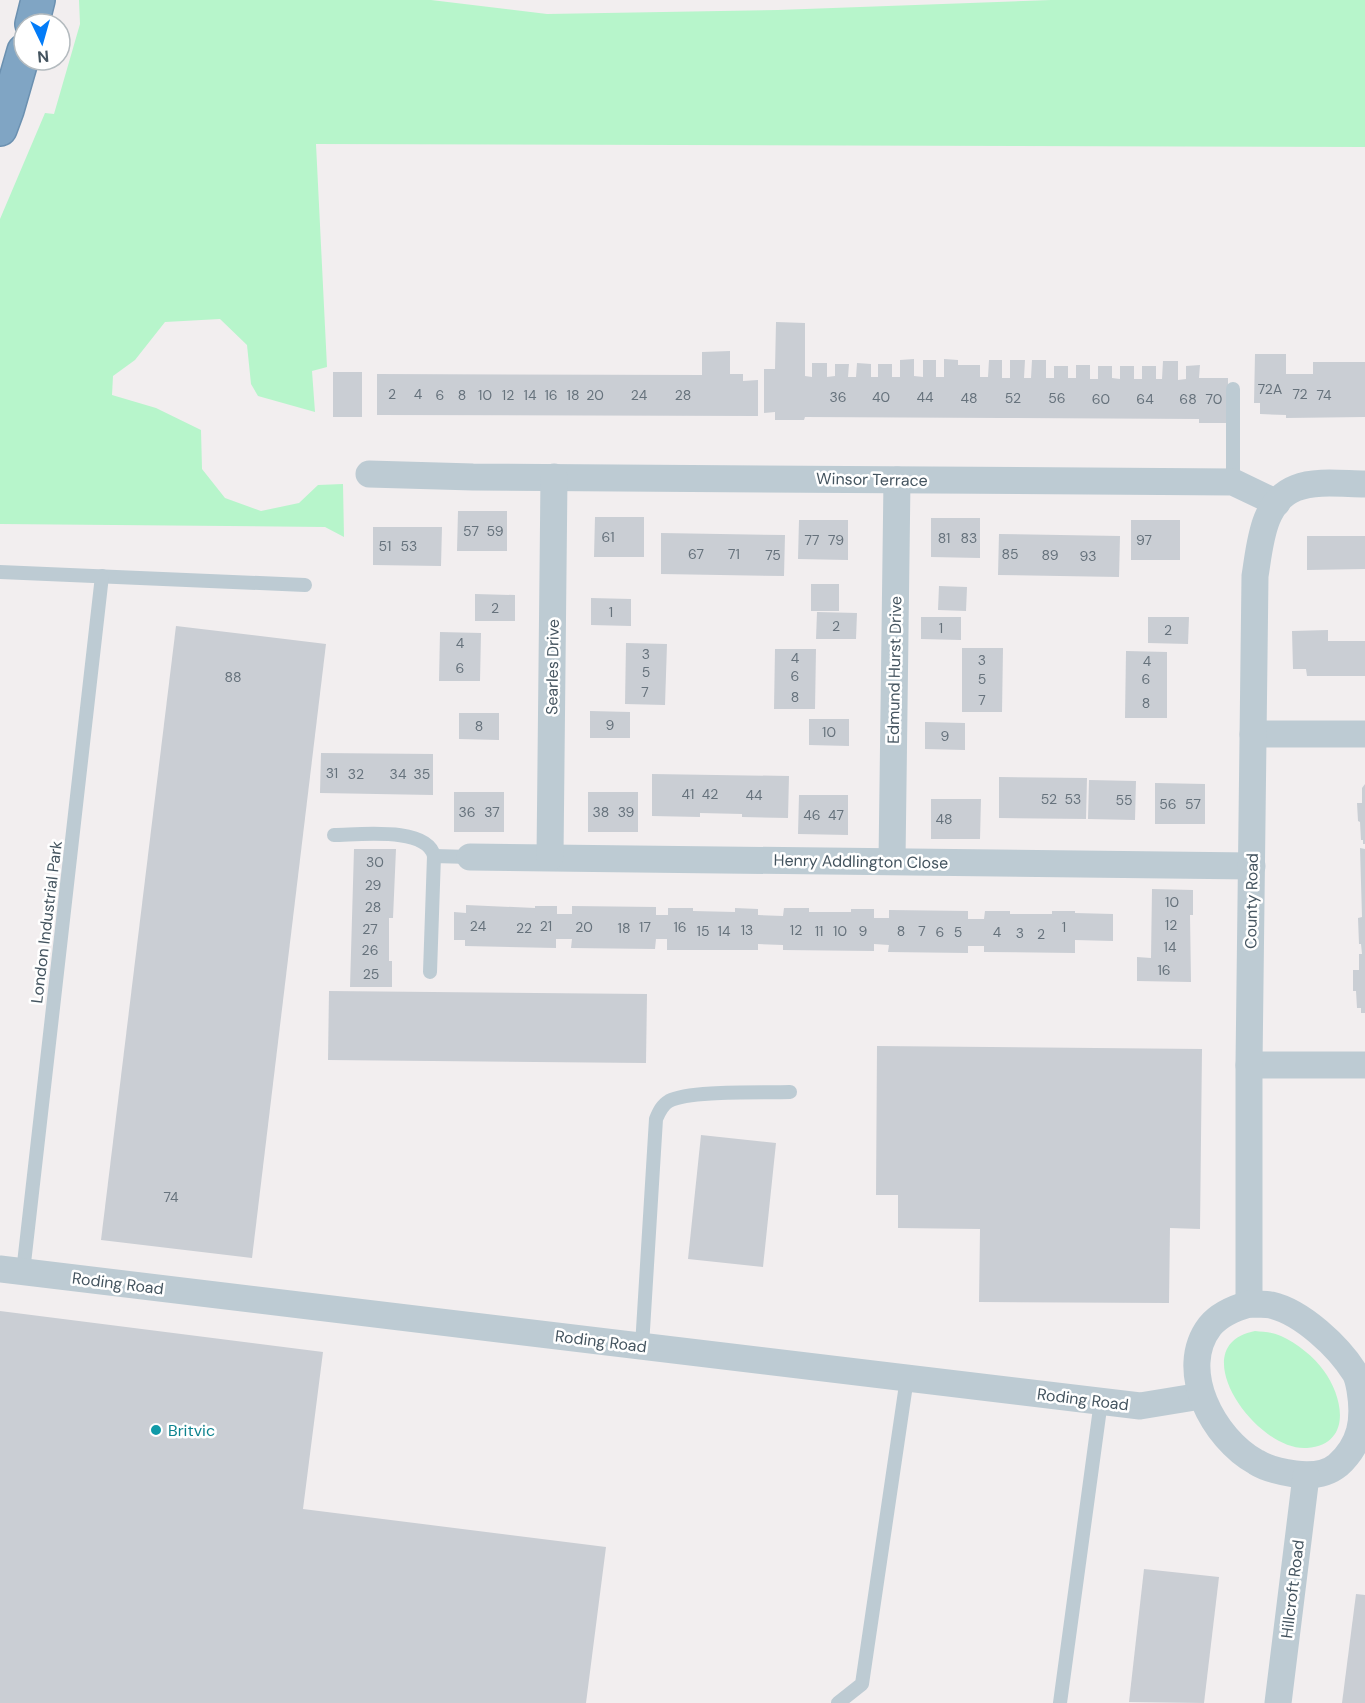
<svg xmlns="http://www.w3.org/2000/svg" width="1365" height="1703" viewBox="0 0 1365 1703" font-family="'DM Sans',sans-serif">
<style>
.green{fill:#b7f5cb}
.building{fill:#caced4}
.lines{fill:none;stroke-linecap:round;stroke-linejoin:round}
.highway-casing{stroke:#6b90b0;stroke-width:36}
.lane{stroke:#bdcbd3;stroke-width:14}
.street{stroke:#bdcbd3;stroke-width:27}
.highway{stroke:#80a5c4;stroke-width:33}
.culture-dot{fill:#0f9aa8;stroke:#fff;stroke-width:2}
.labels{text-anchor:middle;stroke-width:5;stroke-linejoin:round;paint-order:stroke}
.number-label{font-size:14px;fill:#66727c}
.street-label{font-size:16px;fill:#44545f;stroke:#fff}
.culture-label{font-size:16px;fill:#0d838f;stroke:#fff;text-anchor:start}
</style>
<rect width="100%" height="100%" fill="#f2eeef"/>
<g class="green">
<path d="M79,0H431L547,14L778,10L1051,0H1365V147L316,144L327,367L312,371L315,412L258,396L251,384L247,345L220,319L165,322L135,360L113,376L112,395L156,408L201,430L202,469L225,498L261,511L299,503L318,485L343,484L344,537L325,527L0,524V219L45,113L54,114L80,24Z"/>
<path d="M1255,1331C1264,1332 1273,1332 1281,1336C1297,1343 1314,1357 1324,1371C1343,1397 1353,1444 1307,1448C1256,1452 1181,1345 1255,1331Z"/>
</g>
<g class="building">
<path d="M776,322L805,323V376L812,377V363H827V377L835,376V364H849L848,377H856L857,363L871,364V377H878V364H892V377H900V360L914,359V376L923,377V360H936V377H944V359L958,360V365H980V377H988L989,360H1002V378H1010V360H1025L1024,378H1031L1032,360H1046V378H1054V366H1068V378H1076V365H1090V379H1098V366H1112V378L1120,379V366H1134V379H1142V366H1156V379H1162L1163,361H1178V380L1186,379V366L1200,365L1199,378H1228V423H1199V419L1001,418L805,417L804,420H775V412L764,413V369H775Z"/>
<path d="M730,351V374H743V381L758,380V416L377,415V374L702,375V352Z"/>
<path d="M1255,354H1286V374H1313V362H1365V417L1286,418V415L1260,414V403H1254Z"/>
<rect x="333" y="372" width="29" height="45"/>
<path d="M458,511H507V551H457Z"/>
<path d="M595,517H644V557H594Z"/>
<path d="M931,518H980V558L931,557Z"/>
<path d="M799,520H848V560L798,559Z"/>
<rect x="1131" y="520" width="49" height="40"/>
<path d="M373,527H442L441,566L373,565Z"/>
<path d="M661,533L785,535L784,576L661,574Z"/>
<path d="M999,534L1120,536L1119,577L998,575Z"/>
<path d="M1307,536H1365V569L1307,570Z"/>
<rect x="811" y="584" width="28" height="27"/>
<path d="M939,586L967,587L966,611L938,610Z"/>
<path d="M475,594L515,595V621H475Z"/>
<path d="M591,598L631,599V626L591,625Z"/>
<path d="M817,612L857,613L856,639H816Z"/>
<path d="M921,617H961V640L921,639Z"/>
<path d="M1148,617H1189L1188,644L1148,643Z"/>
<path d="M176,626L326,644L252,1258L101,1240Z"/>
<path d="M1328,630V641H1365V676H1307L1306,669H1293L1292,631Z"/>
<path d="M440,632L481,633L480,681H439Z"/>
<path d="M626,643L667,644L665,705L625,704Z"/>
<path d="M962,648H1003L1002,712H962Z"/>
<path d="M775,649H816L815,709H774Z"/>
<path d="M1126,651L1167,652V718H1125Z"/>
<path d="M590,711L630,712V738H590Z"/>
<path d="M459,713H499V740L459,739Z"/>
<path d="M809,719H849V746L809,745Z"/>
<path d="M925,722L965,723V750L925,749Z"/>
<path d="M321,753L433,754V795L320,793Z"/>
<path d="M652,774L789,776L788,818L742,817V814L700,813V817L652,816Z"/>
<path d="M999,777L1087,778L1086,819L999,818Z"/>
<path d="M1089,780L1136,781L1135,820L1088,819Z"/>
<path d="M1155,783L1205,784V824H1155Z"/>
<path d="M1365,784V844H1363V840H1361L1360,822L1358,821L1357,803H1362V788Z"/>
<rect x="454" y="792" width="50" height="40"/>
<rect x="588" y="792" width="50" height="40"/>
<path d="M799,795H848V835L798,834Z"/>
<path d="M931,799H981L980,839H931Z"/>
<path d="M1360,848L1365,849V1013H1361V1008H1357L1356,991H1353V970H1359V954H1362L1361,944H1359L1358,918L1362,917Z"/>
<path d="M354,849H396L393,918H389V961H392V987H350Z"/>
<path d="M1152,889L1193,890V915H1190L1191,982L1137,981V957L1151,958Z"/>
<path d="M466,905L535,908V906H557V914H572V906L656,907V915H668V908H693V911L735,912V908L758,909V915L783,916L784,908H809V912H851V909H874V918H889V910L968,911V919H984L985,911H1010V914H1052V911H1075V913L1113,914V941L1075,940V953L984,952V946H968V953L888,952L889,945L874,944V951L783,950V945L758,944V950H667V939H656L655,949L571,948L572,939H556V948L465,946V940H454V912L466,913Z"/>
<path d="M329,991L647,994L646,1063L328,1060Z"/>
<path d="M877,1046L1202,1049L1200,1229L1170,1228L1169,1303L979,1302L980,1229L898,1228V1195H876Z"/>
<path d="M701,1135L776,1143L763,1267L688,1259Z"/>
<path d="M0,1311L323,1352L303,1509L606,1547L586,1703H0Z"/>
<path d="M1144,1569L1219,1577L1204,1703L1129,1702Z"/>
<path d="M1356,1594L1365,1595V1703H1342Z"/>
</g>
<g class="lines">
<defs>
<g id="highway">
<path d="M32,24L38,0"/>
<path d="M0,129L7,110L24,51"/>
</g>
</defs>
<use href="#highway" class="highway-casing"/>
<g class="lane">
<path d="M1233,482V389"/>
<path d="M0,572L305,585"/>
<path d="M334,835C358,835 427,826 434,856"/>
<path d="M430,972L434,856L470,857"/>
<path d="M23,1272L102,576"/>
<path d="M642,1346L656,1119C659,1112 662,1105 669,1101C690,1090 763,1093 790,1092"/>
<path d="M838,1703L862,1684L907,1378"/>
<path d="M1060,1703L1101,1401"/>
</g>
<g class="street">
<path d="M369,474L473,477L1233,482L1277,503"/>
<path d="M1253,734H1365"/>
<path d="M470,857L1252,866"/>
<path d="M550,857L554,477"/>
<path d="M892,861L897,480"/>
<path d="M1249,1065H1365"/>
<path d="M0,1269L1140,1406L1201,1396"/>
<path d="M1249,1304V1065L1255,576C1260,546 1262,501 1296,488C1316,480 1344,484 1365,484"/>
<path d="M1249,1304C1256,1304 1264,1304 1271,1305C1302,1312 1339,1347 1355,1373C1358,1378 1359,1385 1360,1390C1365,1420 1361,1444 1338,1465C1326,1475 1310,1476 1295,1474C1282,1472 1267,1469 1256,1462C1214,1439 1176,1370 1210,1326C1219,1315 1235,1308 1249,1304Z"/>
<path d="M1278,1703L1306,1476"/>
</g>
<use href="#highway" class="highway"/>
</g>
<circle class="culture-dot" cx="156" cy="1430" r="6"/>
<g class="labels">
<g class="number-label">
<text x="1270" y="394">72A</text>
<text x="392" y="399">2</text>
<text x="418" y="399">4</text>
<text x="1300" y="399">72</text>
<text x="440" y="400">6</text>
<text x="462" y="400">8</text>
<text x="485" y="400">10</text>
<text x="508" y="400">12</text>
<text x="530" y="400">14</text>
<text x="551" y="400">16</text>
<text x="573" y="400">18</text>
<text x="595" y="400">20</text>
<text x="639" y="400">24</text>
<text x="683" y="400">28</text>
<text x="1324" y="400">74</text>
<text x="838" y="402">36</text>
<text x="881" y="402">40</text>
<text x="925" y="402">44</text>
<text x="969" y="403">48</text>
<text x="1013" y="403">52</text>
<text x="1057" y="403">56</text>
<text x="1101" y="404">60</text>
<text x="1145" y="404">64</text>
<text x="1188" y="404">68</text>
<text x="1214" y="404">70</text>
<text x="471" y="536">57</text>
<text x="495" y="536">59</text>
<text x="608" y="542">61</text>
<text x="944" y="543">81</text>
<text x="969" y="543">83</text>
<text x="812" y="545">77</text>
<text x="836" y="545">79</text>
<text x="1144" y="545">97</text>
<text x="385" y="551">51</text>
<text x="409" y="551">53</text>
<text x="696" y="559">67</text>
<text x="734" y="559">71</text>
<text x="1010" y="559">85</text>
<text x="773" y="560">75</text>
<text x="1050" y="560">89</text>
<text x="1088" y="561">93</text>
<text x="495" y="613">2</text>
<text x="611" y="617">1</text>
<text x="836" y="631">2</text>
<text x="941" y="633">1</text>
<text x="1168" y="635">2</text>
<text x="460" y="648">4</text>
<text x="646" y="659">3</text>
<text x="795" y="663">4</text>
<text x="982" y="665">3</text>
<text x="1147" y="666">4</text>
<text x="460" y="673">6</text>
<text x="646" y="677">5</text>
<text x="795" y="681">6</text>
<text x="233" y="682">88</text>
<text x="982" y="684">5</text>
<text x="1146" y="684">6</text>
<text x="645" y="697">7</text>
<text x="795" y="702">8</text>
<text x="982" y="705">7</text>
<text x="1146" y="708">8</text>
<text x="610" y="730">9</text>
<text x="479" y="731">8</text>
<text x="829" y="737">10</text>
<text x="945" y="741">9</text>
<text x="332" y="778">31</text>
<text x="356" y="779">32</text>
<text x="398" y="779">34</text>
<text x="422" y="779">35</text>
<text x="688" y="799">41</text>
<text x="710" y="799">42</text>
<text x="754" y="800">44</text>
<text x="1049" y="804">52</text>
<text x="1073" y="804">53</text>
<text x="1124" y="805">55</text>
<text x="1168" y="809">56</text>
<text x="1193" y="809">57</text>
<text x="467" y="817">36</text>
<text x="492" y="817">37</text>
<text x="601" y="817">38</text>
<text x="626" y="817">39</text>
<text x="812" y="820">46</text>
<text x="836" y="820">47</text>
<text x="944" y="824">48</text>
<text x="375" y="867">30</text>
<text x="373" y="890">29</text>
<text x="1172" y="907">10</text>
<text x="373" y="912">28</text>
<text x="1171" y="930">12</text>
<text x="478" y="931">24</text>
<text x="546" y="931">21</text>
<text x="584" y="932">20</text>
<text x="645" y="932">17</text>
<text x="680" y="932">16</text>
<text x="1064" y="932">1</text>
<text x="524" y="933">22</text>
<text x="624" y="933">18</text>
<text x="370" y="934">27</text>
<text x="747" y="935">13</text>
<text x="796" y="935">12</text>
<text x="703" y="936">15</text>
<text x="724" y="936">14</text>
<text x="819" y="936">11</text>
<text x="840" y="936">10</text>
<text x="863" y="936">9</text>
<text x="901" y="936">8</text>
<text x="922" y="936">7</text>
<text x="940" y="937">6</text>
<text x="958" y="937">5</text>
<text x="997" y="937">4</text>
<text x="1020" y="938">3</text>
<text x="1041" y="939">2</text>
<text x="1170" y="952">14</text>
<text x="370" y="955">26</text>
<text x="1164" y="975">16</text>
<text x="371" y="979">25</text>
<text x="171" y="1202">74</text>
</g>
<g class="street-label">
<text transform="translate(872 479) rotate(1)" y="6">Winsor Terrace</text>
<text transform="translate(552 667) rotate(-89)" y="6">Searles Drive</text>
<text transform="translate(894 670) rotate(-89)" y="6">Edmund Hurst Drive</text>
<text transform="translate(861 861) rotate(1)" y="6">Henry Addlington Close</text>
<text transform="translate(1251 901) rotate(-89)" y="6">County Road</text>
<text transform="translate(46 922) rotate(-83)" y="6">London Industrial Park</text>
<text transform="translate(118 1283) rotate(7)" y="6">Roding Road</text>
<text transform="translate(601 1341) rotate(7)" y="6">Roding Road</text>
<text transform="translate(1083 1399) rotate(7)" y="6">Roding Road</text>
<text transform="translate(1292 1589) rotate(-83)" y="6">Hillcroft Road</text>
</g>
<g class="culture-label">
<text x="168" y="1436">Britvic</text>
</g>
</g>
<g transform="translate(42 42) rotate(175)"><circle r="28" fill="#ffffff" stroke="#b4bbbf" stroke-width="1.5"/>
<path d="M0-4.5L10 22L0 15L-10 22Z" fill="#037cf8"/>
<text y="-9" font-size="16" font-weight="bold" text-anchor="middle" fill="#44545f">N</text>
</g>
</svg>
